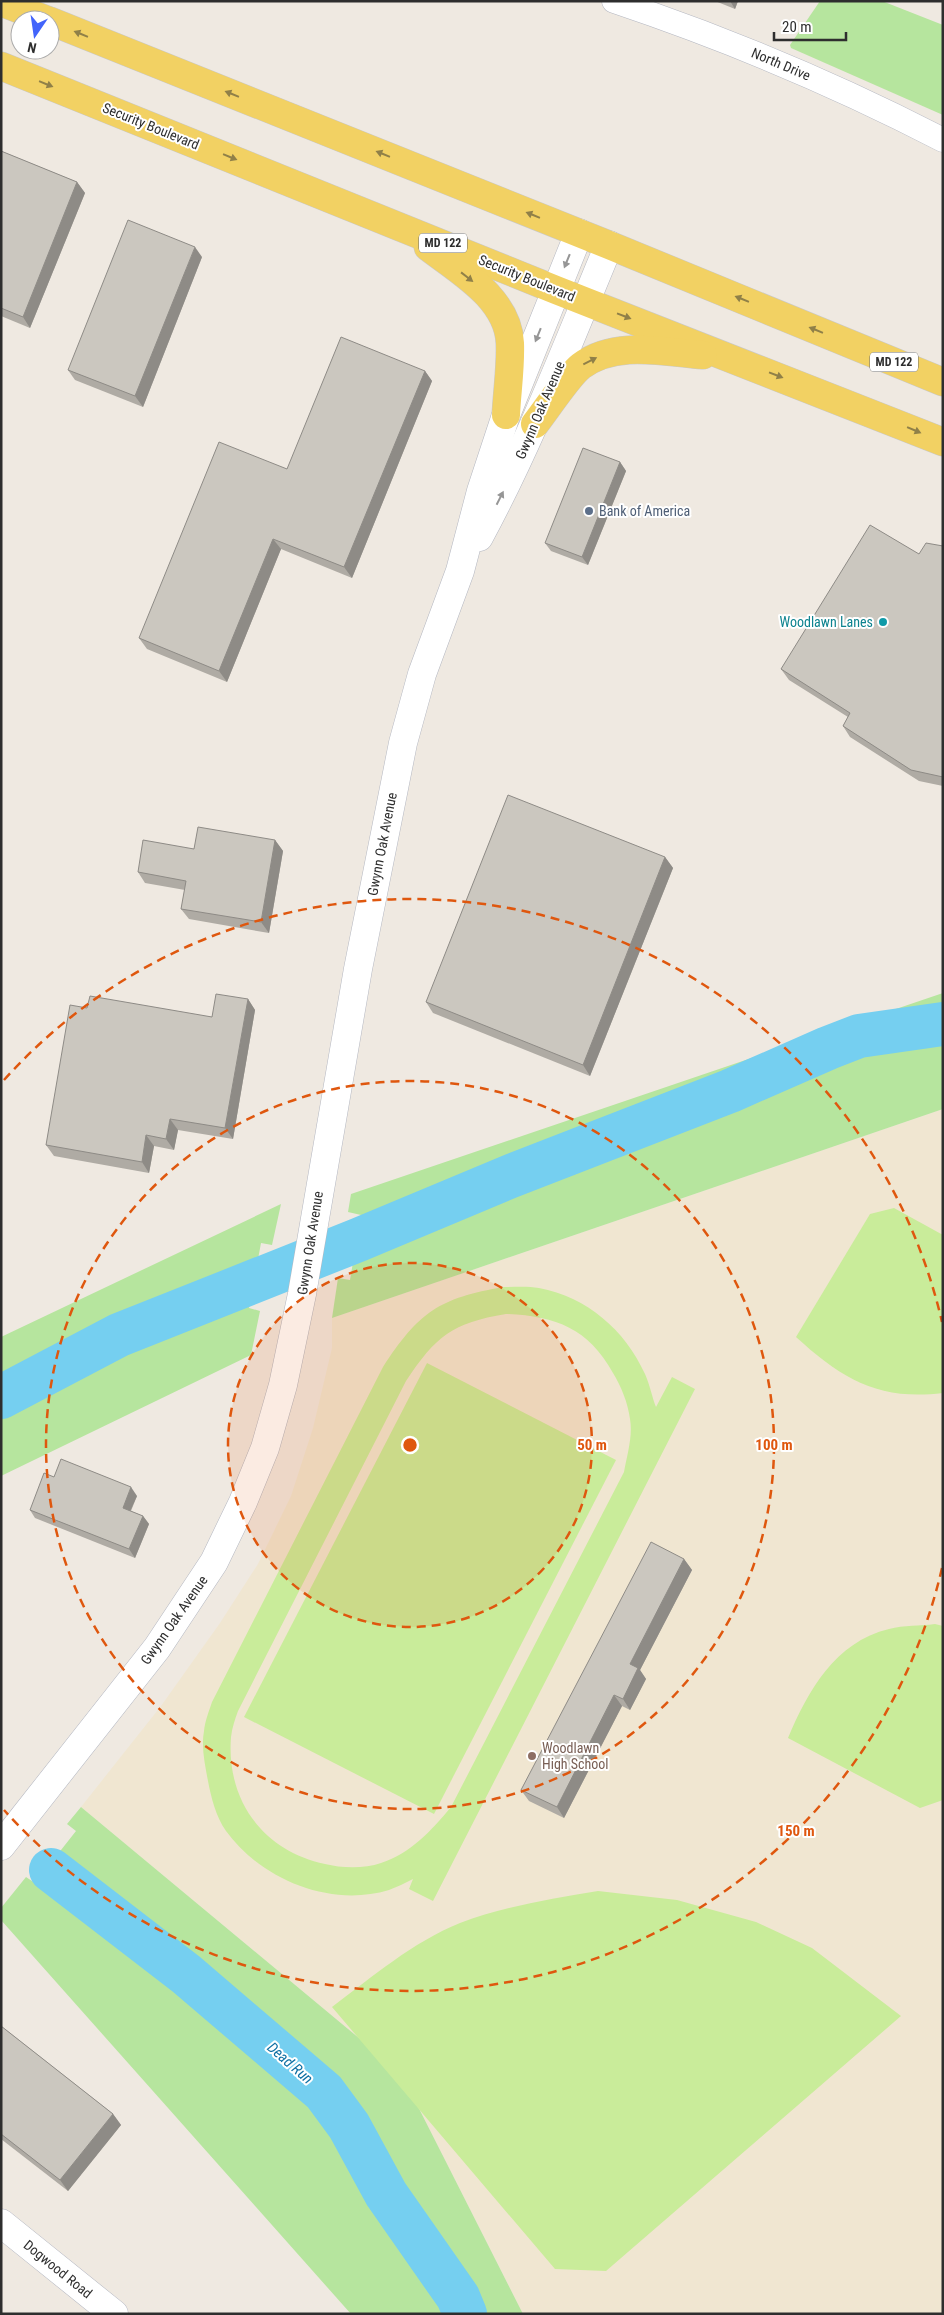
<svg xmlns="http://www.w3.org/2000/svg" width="944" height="2315" viewBox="0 0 944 2315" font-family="'Roboto Condensed',sans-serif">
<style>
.education{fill:#f0e6d1}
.green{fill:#b6e59e}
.pitch{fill:#c9ec9a;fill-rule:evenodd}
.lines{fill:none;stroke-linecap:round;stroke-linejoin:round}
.river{stroke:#75cff0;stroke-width:44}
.street-casing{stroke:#b4b7c1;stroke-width:25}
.secondary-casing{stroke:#b4b7c1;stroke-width:29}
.primary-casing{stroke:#c9c9c9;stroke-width:29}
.street{stroke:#fff;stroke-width:24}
.secondary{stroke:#fff;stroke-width:28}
.primary{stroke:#f2d163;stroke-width:28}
.wall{fill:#afaba4}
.shaded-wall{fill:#8e8b86}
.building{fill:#cbc7bf;stroke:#8e8b86}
.oneway{fill:#908048}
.oneway2{fill:#969696}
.ring{fill:none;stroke:#df570e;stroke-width:2.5;stroke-dasharray:9 6}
.service-dot{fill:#5c6f8a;stroke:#fff;stroke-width:2}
.culture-dot{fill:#0f9aa8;stroke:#fff;stroke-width:2}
.education-dot{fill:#8d6e63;stroke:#fff;stroke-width:2}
.labels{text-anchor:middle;stroke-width:4;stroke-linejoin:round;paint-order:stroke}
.shield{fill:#fff;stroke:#6d6d6d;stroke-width:1}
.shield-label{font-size:12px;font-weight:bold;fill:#2e2e2e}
.street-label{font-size:14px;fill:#2e2e2e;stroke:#fff}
.service-label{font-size:14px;fill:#4e5e75;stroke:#fff;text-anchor:start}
.culture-label{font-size:14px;fill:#0d838f;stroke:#fff;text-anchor:end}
.education-label{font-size:14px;fill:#785e54;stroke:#fff;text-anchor:start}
.water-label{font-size:15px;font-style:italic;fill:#0d6fa3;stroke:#fff}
.centre{fill:#df570e;stroke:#fff;stroke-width:2.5}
.ring-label{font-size:15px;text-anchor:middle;font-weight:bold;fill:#df570e;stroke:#fff;stroke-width:4;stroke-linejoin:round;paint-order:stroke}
</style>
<rect width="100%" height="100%" fill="#efe9e1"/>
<path class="education" d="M943,1109V2314H523L401,2073L81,1807L161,1706L220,1623L258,1564L291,1496L313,1428L332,1348V1318Z"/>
<g class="green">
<path d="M820,1H882L943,25V115L791,48L790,45Z"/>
<path d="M943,993V1109L332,1318L338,1278L350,1280L361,1215L348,1212L351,1194Z"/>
<path d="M281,1204L272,1245L261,1243L249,1308L260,1311L251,1355L1,1476V1337Z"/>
<path d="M81,1807L401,2073L523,2314H351L1,1920V1908L26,1877L35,1883L76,1831L67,1824Z"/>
</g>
<g class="pitch">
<path d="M894,1208L943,1235V1393C879,1401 842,1379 796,1337L870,1214Z"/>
<path d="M504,1287C515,1287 528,1286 539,1288C587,1297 625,1330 645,1374C650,1385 652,1397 656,1407L672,1377L695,1389L433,1901L409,1889L413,1879C405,1883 397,1887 389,1890C329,1908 261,1879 226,1831C216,1817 211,1797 208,1781C205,1765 201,1747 204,1731C205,1721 209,1711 212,1702L383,1367C419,1312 439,1298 504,1287ZM506,1314C555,1316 588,1328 613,1373C621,1386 628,1403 630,1419C633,1436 627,1455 624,1472L451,1807C431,1831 411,1853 381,1863C364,1869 341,1868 325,1864C263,1851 226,1800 231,1737C232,1728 235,1719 238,1711L406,1381C436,1336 452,1323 506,1314Z"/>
<path d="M427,1363L616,1460L434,1814L244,1717Z"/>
<path d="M935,1624L943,1626V1800L920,1808L788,1738C808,1691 835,1642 889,1629C904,1625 920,1626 935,1624Z"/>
<path d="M598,1891L677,1900L756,1922L812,1948L901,2016L606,2271L555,2269L332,2007C372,1977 413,1942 460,1923C504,1906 551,1899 598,1891Z"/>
</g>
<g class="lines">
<g class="river">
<path d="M1,1397L119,1335L358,1240L511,1176L730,1091L828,1048L859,1036L943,1024"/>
<path d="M51,1870L186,1974L324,2092L349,2126L386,2194L458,2297L465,2314"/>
</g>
<defs>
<path id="street" d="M614,1C727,39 837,85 943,140"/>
<g id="secondary">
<path d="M479,537C530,443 568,343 609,245"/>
<path d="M1,1846L157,1648L214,1562L243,1502L265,1448L283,1385L302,1294L358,969L403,743L422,674L460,571L481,491L506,415L579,233"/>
<path d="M1,2223L114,2314"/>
</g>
<g id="primary">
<path d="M1,2L47,20"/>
<path d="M50,21L609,245L943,382"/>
<path d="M1,66L556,290L943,442"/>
<path d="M428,247C459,271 508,298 510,343C511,367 507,392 506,415"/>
<path d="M535,424C546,410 569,375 581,366C615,340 664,352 703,355"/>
</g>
</defs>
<use href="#street" class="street-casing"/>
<use href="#secondary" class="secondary-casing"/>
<use href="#primary" class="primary-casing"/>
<use href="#street" class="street"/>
<use href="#secondary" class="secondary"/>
<use href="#primary" class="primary"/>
</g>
<g class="wall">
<path d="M715,1H738L735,9Z"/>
<path d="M1,151L77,182L85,193L30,328L1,316Z"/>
<path d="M202,257L143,407L75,380L68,370Z"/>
<path d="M425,371L432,381L352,578L281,549L227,682L147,649L139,638L287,469Z"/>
<path d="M620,462L626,471L588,565L551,551L545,543Z"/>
<path d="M943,546V786L919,781L850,737L843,726L848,717L789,680L781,669L919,554Z"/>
<path d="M275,840L283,851L269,933L189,919L181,909L185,890L145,883L138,872L194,849Z"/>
<path d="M665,857L673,868L590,1076L433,1013L426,1002Z"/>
<path d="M248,999L255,1010L233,1139L178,1130L174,1150L154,1146L149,1173L54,1156L46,1145L87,1008L212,1017Z"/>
<path d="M54,1477L137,1496L131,1511L143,1516L149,1524L135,1558L35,1518L30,1510Z"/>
<path d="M684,1559L692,1570L640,1670L646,1679L630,1710L622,1706L564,1818L529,1801L521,1790Z"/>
<path d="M1,2026L113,2114L121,2125L68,2191L1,2139Z"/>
</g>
<g class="shaded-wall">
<path d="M730,1H738L735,9Z"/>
<path d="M77,182L85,193L30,328L23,317Z"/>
<path d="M195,247L202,257L143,407L135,396Z"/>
<path d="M425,371L432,381L352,578L344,567Z"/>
<path d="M620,462L626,471L588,565L582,557Z"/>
<path d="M273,539L281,549L227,682L219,671Z"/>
<path d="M275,840L283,851L269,933L261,922Z"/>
<path d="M665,857L673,868L590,1076L583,1065Z"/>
<path d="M248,999L255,1010L233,1139L225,1128Z"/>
<path d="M170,1119L178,1130L174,1150L166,1139Z"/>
<path d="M146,1135L154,1146L149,1173L142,1162Z"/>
<path d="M131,1487L137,1496L128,1516L123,1508Z"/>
<path d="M143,1516L149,1524L135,1558L129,1549Z"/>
<path d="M684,1559L692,1570L640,1670L646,1679L630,1710L623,1699L630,1664Z"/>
<path d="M614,1695L622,1706L564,1818L557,1807Z"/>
<path d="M113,2114L121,2125L68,2191L60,2180Z"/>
</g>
<g class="building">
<path d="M1,151L77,182L23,317L1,308Z"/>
<path d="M128,220L195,247L135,396L68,370Z"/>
<path d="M341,337L425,371L344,567L273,539L219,671L139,638L219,442L287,469Z"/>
<path d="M583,448L620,462L582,557L545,543Z"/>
<path d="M870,525L919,554L926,543L943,546V777L911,770L843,726L850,713L781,669Z"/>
<path d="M508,795L665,857L583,1065L426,1002Z"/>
<path d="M198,827L275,840L261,922L181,909L186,881L138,872L143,840L194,849Z"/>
<path d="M216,994L248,999L225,1128L170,1119L166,1139L146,1135L142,1162L46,1145L70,1005L87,1008L90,996L212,1017Z"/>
<path d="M61,1459L131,1487L123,1508L143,1516L129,1549L30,1510L44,1473L54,1477Z"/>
<path d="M651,1542L684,1559L630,1664L638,1668L623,1699L614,1695L557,1807L521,1790Z"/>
<path d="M1,2026L113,2114L60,2180L1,2134Z"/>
</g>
<defs><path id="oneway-solid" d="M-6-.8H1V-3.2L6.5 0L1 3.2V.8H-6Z" transform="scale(1.25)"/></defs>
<g class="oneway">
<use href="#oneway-solid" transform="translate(81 34) rotate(-158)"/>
<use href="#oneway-solid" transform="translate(46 84) rotate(22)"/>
<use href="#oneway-solid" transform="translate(232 94) rotate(-158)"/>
<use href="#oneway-solid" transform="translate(383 154) rotate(-158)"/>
<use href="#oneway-solid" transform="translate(230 157) rotate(22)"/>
<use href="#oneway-solid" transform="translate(533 215) rotate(-158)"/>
<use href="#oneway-solid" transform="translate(467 277) rotate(38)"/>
<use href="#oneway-solid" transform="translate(742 299) rotate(-158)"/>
<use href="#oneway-solid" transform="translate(624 316) rotate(21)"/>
<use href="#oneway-solid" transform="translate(816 330) rotate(-158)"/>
<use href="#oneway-solid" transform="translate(590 361) rotate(-27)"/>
<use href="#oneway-solid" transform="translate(776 375) rotate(21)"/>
<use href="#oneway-solid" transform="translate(914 430) rotate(23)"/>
</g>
<g class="oneway2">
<use href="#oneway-solid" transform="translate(567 261) rotate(112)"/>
<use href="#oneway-solid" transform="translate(538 335) rotate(112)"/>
<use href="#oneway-solid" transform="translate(500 498) rotate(-63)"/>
</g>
<circle cx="410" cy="1445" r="182" fill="#df570e" fill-opacity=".12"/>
<g class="ring">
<circle cx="410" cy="1445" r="182"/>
<circle cx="410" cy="1445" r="364"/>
<path d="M942 1568A546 546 0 0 1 4 1810M4 1080A546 546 0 0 1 942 1322"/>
</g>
<circle class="service-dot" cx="589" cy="511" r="5"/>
<circle class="culture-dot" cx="883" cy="622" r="5"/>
<circle class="education-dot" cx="532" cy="1756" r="5"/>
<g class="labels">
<g class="shield">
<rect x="419" y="233.5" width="48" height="19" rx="4"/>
<rect x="870" y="352.5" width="48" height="19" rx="4"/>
</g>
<g class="shield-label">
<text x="443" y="247">MD 122</text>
<text x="894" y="366">MD 122</text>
</g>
<g class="street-label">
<text transform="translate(781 64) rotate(23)" y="5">North Drive</text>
<text transform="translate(151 126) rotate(22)" y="5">Security Boulevard</text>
<text transform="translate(527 278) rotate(22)" y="5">Security Boulevard</text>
<text transform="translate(540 410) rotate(-67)" y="5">Gwynn Oak Avenue</text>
<text transform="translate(382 844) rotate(-79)" y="5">Gwynn Oak Avenue</text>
<text transform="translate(310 1243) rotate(-81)" y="5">Gwynn Oak Avenue</text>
<text transform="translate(174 1620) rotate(-55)" y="5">Gwynn Oak Avenue</text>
<text transform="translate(58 2269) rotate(39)" y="5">Dogwood Road</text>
</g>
<g class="service-label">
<text x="599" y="516">Bank of America</text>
</g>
<g class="culture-label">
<text x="873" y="627">Woodlawn Lanes</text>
</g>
<g class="education-label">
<text x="542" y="1753">Woodlawn<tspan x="542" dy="16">High School</tspan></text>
</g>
<g class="water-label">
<text transform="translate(290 2063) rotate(41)" y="5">Dead Run</text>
</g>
</g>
<circle cx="410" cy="1445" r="8" class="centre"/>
<g class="ring-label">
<text x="592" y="1450">50 m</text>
<text x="774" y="1450">100 m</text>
<text x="796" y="1836">150 m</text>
</g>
<rect width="944" height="2315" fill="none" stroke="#2e2e2e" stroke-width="5"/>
<g transform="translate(35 35) rotate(193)"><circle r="24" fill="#ffffff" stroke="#ababab"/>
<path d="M0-4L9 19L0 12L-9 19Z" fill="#4264fb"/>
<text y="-8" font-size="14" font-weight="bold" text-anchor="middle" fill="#2e2e2e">N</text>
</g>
<path d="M774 32v8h72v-8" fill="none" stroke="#2e2e2e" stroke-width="2.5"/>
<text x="782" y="32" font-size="15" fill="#2e2e2e" stroke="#ffffff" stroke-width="4" paint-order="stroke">20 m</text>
</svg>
